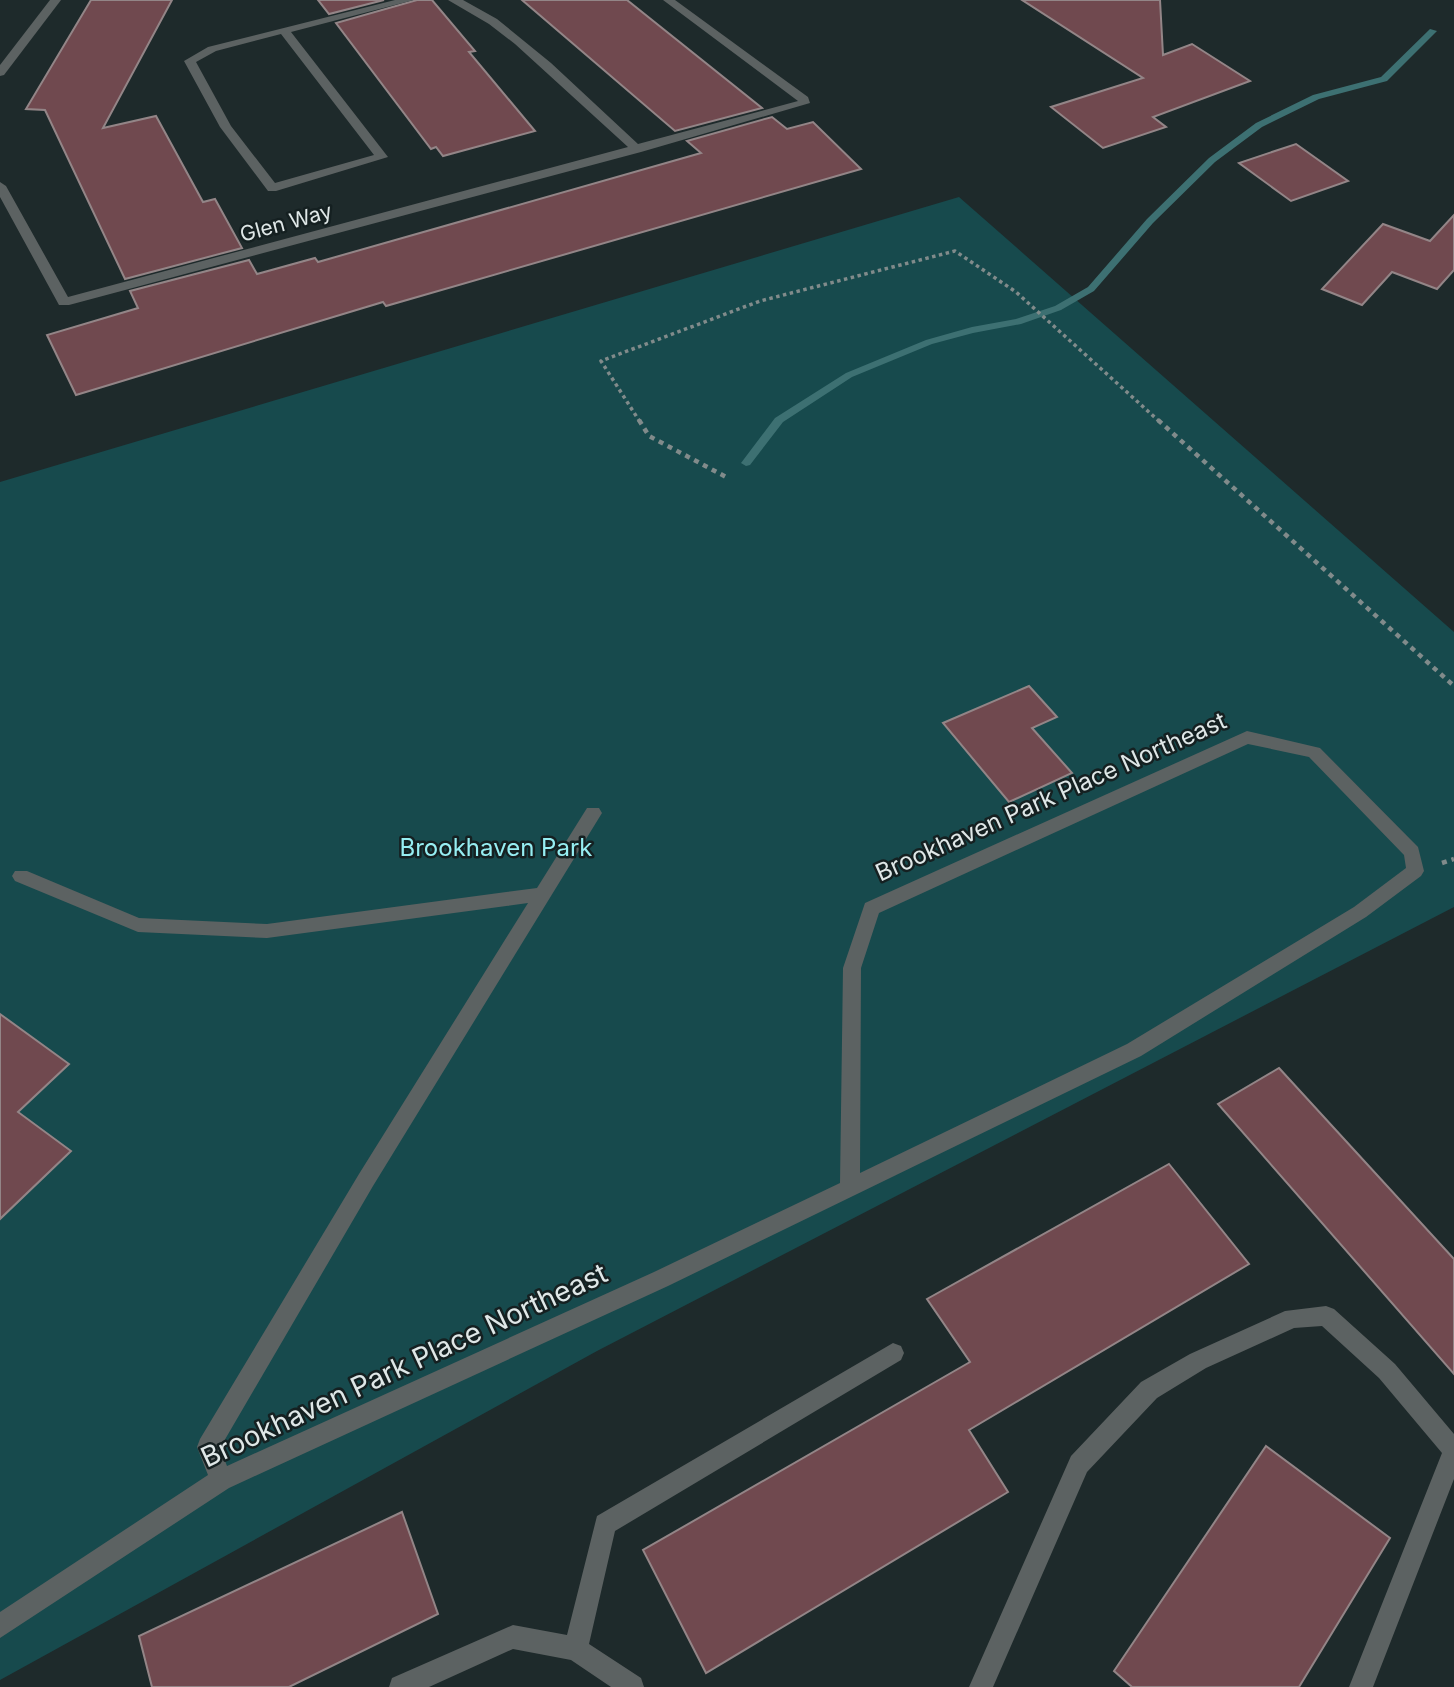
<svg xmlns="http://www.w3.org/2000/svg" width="1454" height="1687" viewBox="0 0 1454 1687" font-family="Inter,sans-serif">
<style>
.green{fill:#174a4d}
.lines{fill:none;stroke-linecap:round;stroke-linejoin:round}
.stream{fill:#3d7072;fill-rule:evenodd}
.building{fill:#70494f;stroke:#938587;stroke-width:2}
.path-far1{stroke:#818b8b;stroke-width:3.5;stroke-dasharray:3.5 3.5;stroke-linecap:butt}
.path{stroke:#818b8b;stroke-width:4.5;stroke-dasharray:5 5;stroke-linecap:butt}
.service{fill:#5c6262;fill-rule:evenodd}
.minor{fill:#5c6262;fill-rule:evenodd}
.labels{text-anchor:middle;stroke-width:5;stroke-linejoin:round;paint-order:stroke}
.far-street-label{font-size:21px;fill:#dfe7e7;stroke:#152021}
.street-label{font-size:24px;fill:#dfe7e7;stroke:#152021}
.park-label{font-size:24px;fill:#96eef2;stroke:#152021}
.near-street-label{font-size:28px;fill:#dfe7e7;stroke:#152021}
</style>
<rect width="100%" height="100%" fill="#1e2a2b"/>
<path class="green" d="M959,197L1454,632V907L597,1351L0,1680V482Z"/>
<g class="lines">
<path class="stream" d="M1430,29L1437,31L1387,81L1319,99L1262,127L1215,162L1153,223L1094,291L1061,310L1021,324L973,333L932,344L852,377L783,422L750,465L746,466L741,463L775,418L846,373L926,340L972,327L1016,319L1055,306L1088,287L1147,219L1209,158L1256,123L1313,95L1381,77Z"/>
</g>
<g class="building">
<path d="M91,0H172L103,128L156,116L203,202L215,199L242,248L125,279L45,110L26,109Z"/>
<path d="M318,0H384L329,14Z"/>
<path d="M417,0H432L475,51L469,52L535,131L443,156L436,147L431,149L336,23Z"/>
<path d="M522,0H627L762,108L675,131Z"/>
<path d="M1022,0H1160L1163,55L1192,44L1250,81L1153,117L1166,127L1103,148L1051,107L1143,78Z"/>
<path d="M772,117L787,129L813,122L861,169L386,306L383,302L76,395L47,335L138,308L130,291L249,260L257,274L315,258L318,262L701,153L687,141Z"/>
<path d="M1296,144L1348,181L1291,201L1239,163Z"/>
<path d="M1454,215V270L1437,289L1392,272L1362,305L1322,289L1383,224L1430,241Z"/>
<path d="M1029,686L1057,717L1032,728L1072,773L1009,802L943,723Z"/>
<path d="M0,1014L69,1064L18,1112L71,1151L0,1219Z"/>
<path d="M1279,1068L1454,1259V1374L1218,1104Z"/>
<path d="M1169,1164L1249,1264L969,1430L1008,1492L706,1673L643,1550L970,1362L927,1299Z"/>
<path d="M1266,1446L1390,1538L1299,1687H1132L1114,1671Z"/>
<path d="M402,1512L438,1614L289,1687H152L139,1636Z"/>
</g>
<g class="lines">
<path class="path-far1" d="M640,422L601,361L760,301L955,251L1016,292L1160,422"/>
<g class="path">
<path d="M639,420L649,436L728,478"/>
<path d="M1158,420L1454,686"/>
<path d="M1442,863L1454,859"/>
</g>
<path class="service" d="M1247,731L1320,748L1418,847L1424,871L1421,876L1366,917L1141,1056L668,1286L229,1488L0,1638V1612L208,1475L197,1447L200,1439L359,1174L528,903L267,938L138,932L15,881L12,876L15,871H27L139,918L267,924L537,888L587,808H599L602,813L373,1186L220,1448L227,1466L654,1272L840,1183L843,968L865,903ZM1248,744L1309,757L1404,855L1406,868L1354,907L1127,1044L860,1173L861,968L879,913Z"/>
<g class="minor">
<path d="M50,0H61L4,75L0,76V65Z"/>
<path d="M395,0H414L291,32L388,157L276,191H268L220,127L184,61L208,47ZM281,34L374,155L275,183L231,126L196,62L216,51Z"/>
<path d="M448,0H463L497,19L551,63L638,144L798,101L663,0H675L808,97L810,103L641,152L69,305H59L0,197V182L6,186L68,297L628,147L515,44L489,24Z"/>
<path d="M1326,1306L1334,1309L1395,1364L1454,1434V1479L1373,1687H1349L1442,1453L1379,1378L1322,1326L1294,1328L1206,1368L1157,1398L1087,1472L993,1687H969L1071,1456L1141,1382L1190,1354L1285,1311Z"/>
<path d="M893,1343L901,1346L904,1353L901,1360L615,1531L589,1644L641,1678L644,1687H611L571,1660L513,1649L429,1687H389L392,1678L513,1625L567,1635L597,1516Z"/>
</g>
</g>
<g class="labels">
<g class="far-street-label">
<text transform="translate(286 223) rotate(-15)" y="7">Glen Way</text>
</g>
<g class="street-label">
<text transform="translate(1051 797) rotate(-24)" y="8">Brookhaven Park Place Northeast</text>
</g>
<g class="park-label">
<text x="496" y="856">Brookhaven Park</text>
</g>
<g class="near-street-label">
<text transform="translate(404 1365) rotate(-25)" y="10">Brookhaven Park Place Northeast</text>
</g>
</g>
</svg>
